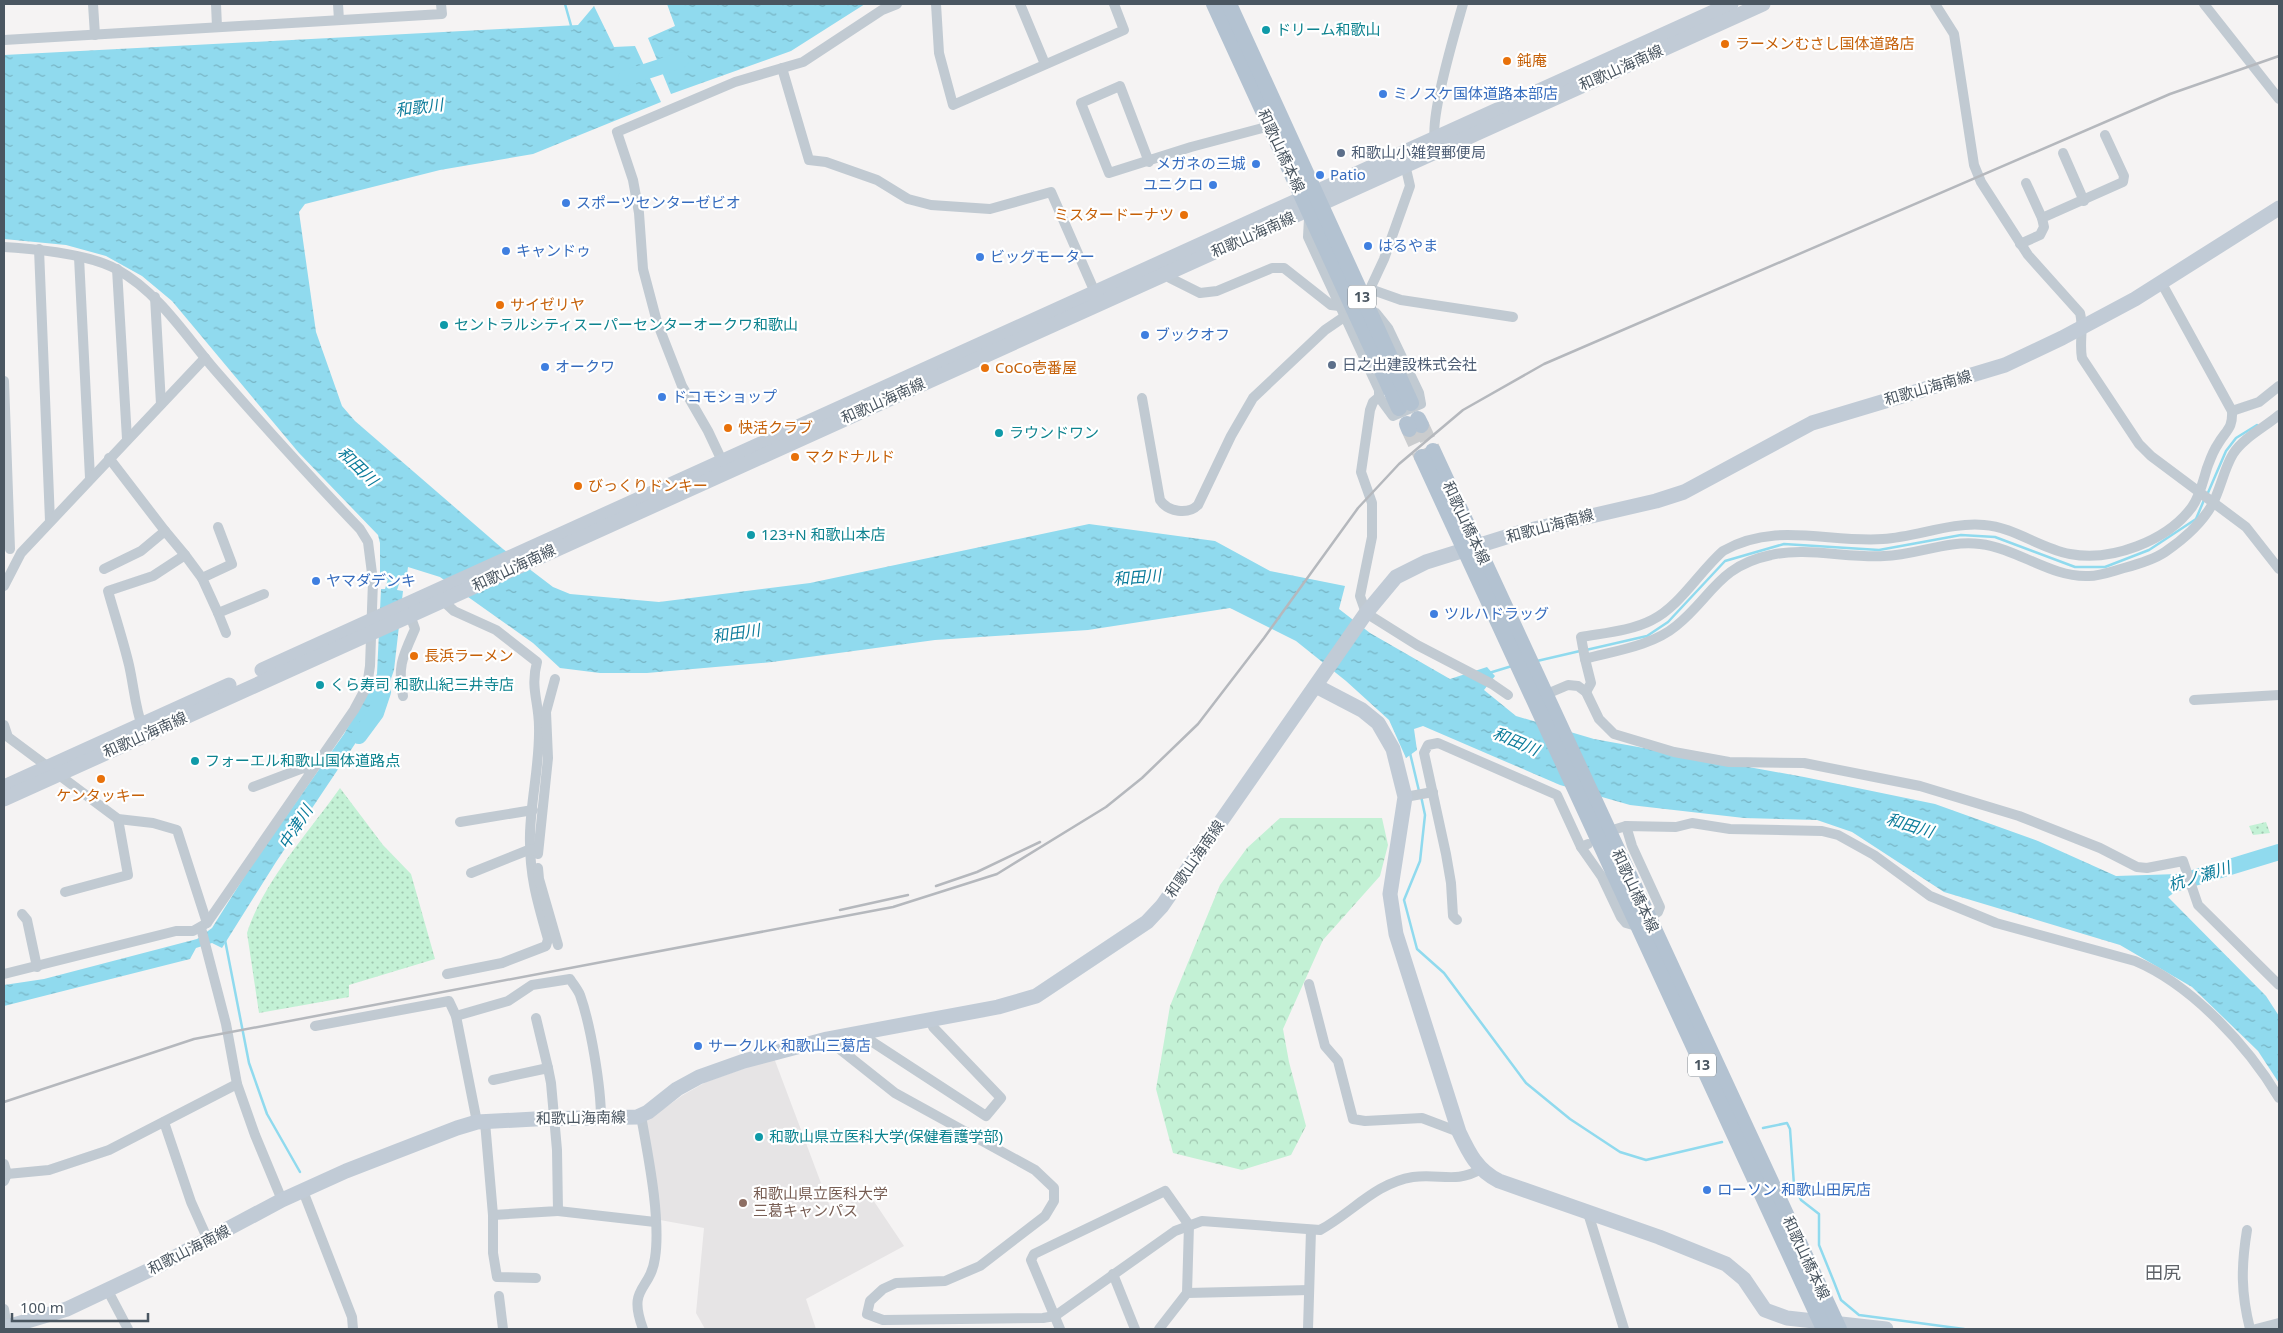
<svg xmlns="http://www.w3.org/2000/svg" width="2283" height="1333" viewBox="0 0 2283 1333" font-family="'Noto Sans','Noto Sans JP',sans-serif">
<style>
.education{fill:#e6e4e5}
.forest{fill:url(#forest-crowns)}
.park{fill:url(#park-dots)}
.water{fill:url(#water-ripples)}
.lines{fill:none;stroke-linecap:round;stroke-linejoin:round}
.stream{stroke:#90daee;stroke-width:2.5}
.river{stroke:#90daee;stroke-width:16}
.primary-tunnel{stroke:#caccce;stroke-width:16;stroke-dasharray:16 8;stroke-linecap:butt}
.street{stroke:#c1cad2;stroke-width:10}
.secondary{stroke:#c1cbd6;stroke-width:15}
.primary{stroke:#b3c2d1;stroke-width:16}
.rail{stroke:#b5b8bd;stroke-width:2.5}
.culture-dot{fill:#0f9aa8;stroke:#fff;stroke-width:2}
.food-dot{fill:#e8710a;stroke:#fff;stroke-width:2}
.shop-dot{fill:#3f7fe0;stroke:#fff;stroke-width:2}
.service-dot{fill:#5c6f8a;stroke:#fff;stroke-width:2}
.education-dot{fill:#8d6e63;stroke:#fff;stroke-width:2}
.labels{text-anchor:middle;stroke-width:4.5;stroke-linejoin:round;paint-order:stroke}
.shield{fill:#fff;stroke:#808990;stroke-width:1}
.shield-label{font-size:14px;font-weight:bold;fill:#4a5661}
.culture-label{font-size:15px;fill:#0d838f;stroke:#fff;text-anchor:start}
.food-label{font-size:15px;fill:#c56008;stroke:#fff;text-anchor:start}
.street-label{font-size:15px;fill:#4a5661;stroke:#fff}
.shop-label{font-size:15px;fill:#366cbe;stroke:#fff;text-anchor:start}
.service-label{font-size:15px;fill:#4e5e75;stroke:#fff;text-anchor:start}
.education-label{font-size:15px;fill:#785e54;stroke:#fff;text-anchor:start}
.water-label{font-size:16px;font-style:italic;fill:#0c7c9b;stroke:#fff}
.quarter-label{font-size:18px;fill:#5f6368;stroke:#fff}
</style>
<defs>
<pattern id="forest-crowns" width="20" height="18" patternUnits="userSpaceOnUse" patternTransform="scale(1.25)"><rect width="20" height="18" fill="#c3f1d5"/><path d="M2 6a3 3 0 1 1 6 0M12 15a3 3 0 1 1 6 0" fill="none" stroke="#a0c6b0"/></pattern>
<pattern id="park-dots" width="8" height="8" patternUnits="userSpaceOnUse" patternTransform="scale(1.25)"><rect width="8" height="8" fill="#c3f1d5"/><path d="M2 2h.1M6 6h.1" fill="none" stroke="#a0c6b0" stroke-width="1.8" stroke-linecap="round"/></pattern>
<pattern id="water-ripples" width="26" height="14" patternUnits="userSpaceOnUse" patternTransform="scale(1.25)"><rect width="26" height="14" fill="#90daee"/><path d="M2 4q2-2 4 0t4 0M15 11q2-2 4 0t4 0" fill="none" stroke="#78b4c4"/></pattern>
</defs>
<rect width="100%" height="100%" fill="#f5f3f3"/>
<path class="education" d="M774,1058L833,1215L867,1191L904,1246L806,1299L816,1329H705L696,1313L704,1228L660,1220L645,1122L683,1095L706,1082Z"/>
<path class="forest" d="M1280,818H1382L1388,845L1380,876L1323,940L1283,1029L1289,1062L1306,1126L1291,1155L1242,1170L1173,1153L1156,1089L1170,1006L1220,885L1247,848Z"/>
<g class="park">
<path d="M340,788L383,845L411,874L435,959L349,985V997L259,1013L247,933C263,882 309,832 340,788Z"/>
<path d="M2266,822L2270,833L2253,835L2249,826Z"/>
</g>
<g class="water">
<path d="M667,4H865L791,51L671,94L648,38L675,26Z"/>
<path d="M594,6L614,47L635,46L661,102L533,154L440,170L305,204L299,212L316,332L342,406L355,421L503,549L553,587L570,594L659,602L810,583L1089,524L1215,541L1270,571L1345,586L1339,609L1370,633L1450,679L1487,667L1495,676L1484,690L1516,716L1594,739L1804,777L1935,804L2038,841L2116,876L2178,874L2182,887L2168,897L2266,996L2279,1016V1083L2258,1051L2192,987L2120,945L1944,892L1852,832L1817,820L1744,818L1630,805L1560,785L1423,726L1414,729L1417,750L1406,758L1389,720L1346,681L1296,641L1230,608L1088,630L935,640L772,662L647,673H600L560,668L533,643L440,577L408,567L406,581H400L397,590L403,591L394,670L383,702L276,862L222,948L212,943L196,948L190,959L4,1006V985L44,979L197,939L212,928L251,866L344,734L377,674L381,589H385L388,579L380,577V543L378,535L299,453L172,301L142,276L106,256L66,245L4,239V55L578,25Z"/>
</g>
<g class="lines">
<g class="stream">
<path d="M565,4L572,29"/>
<path d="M2207,495L2226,451L2236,438L2257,425"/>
<path d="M1586,650L1647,636L1668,622L1725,561L1784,544L1879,550L1961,535L1995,537L2075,567H2105L2149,550L2196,519L2204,500"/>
<path d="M1537,661L1580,651"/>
<path d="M1489,673L1512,666"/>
<path d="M1410,753L1419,791"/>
<path d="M1421,796L1425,815L1420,861L1404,900L1417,949L1444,973L1526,1083L1570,1119L1620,1152L1646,1160L1722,1142"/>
<path d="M225,940L249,1063L267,1114L300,1172"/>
<path d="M1763,1128L1787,1123L1790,1129L1794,1185L1801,1200L1819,1214V1245L1834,1282L1841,1300L1859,1315L1964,1329"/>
</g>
<g class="river">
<path d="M626,78L681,60"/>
<path d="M359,736L376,713L383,692"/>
<path d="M2161,888L2279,852"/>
</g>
<g class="primary-tunnel">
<path d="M1421,425L1433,451"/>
<path d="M1409,429L1422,457"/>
</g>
<g class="street">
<path d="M93,4L95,35"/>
<path d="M216,4L217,27"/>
<path d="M338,4L339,20"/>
<path d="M936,4L939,53L953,105L1124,30L1114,4"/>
<path d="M1020,4L1045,64"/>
<path d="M1935,4L1954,34L1974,165L1981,182L2028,255L2080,313C2084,328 2079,343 2082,358L2139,444L2151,456L2246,527L2279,569"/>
<path d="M2204,4L2279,99"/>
<path d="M4,40L442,14L441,4"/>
<path d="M782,68L809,160L826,162L877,180L908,199L931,205L990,209L1051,192L1097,297"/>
<path d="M1436,144C1427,124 1456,29 1463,4"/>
<path d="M2063,153L2084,201"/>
<path d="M1149,162L1120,86L1081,103L1109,173L1191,147L1270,126"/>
<path d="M2026,183L2042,218"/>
<path d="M1309,218L1308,237L1379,390V397L1393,416L1421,404L1419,393L1388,328L1376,313"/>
<path d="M2020,244L2040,235L2044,227L2042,218L2123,182L2124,176L2105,135"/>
<path d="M4,247C36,249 90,254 118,270C159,293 185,335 215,370C262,424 310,477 360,529L368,542L373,581L370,666L367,686L354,710L207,923L193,931H176L4,974"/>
<path d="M39,249L50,521"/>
<path d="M79,257L90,478"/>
<path d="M1165,268L1170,278L1200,293L1217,291L1272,268H1284L1331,305L1339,306"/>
<path d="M117,269L127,439"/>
<path d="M1370,289L1384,259L1410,186L1404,160"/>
<path d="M1367,291L1370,289L1401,300L1513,317"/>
<path d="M155,297L161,404"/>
<path d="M4,381L10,549"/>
<path d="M1379,397L1373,402L1370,410L1361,472L1372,503V537L1360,596L1366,613L1417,645L1492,684L1508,695"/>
<path d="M1142,398L1160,500C1168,512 1188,515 1198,505L1231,436L1253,398L1325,330L1344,317"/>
<path d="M2232,411L2259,402L2279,386"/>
<path d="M109,458L165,531"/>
<path d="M724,465L708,431L682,386L657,322L643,269L639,213L633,180L617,132L735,82L803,62L882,10L897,4"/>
<path d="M104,569L141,551L165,531L185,555"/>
<path d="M4,586L21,553L205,358"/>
<path d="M439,597L454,611L496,630L537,662C530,688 539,702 539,727C540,763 531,798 530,834C529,874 537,901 548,939L546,946L502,963L447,974"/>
<path d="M218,613L202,578L232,564L218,527"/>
<path d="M226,633L218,613L264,594"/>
<path d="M1585,659L1581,637C1603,633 1631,631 1652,620C1679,607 1700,571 1723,551C1775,521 1828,543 1883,539C1917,537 1950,522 1984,525C2014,527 2041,549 2070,554C2111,562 2167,541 2192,507C2200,496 2203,481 2207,468C2210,460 2213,451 2218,444C2226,430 2233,429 2232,411L2161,282"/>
<path d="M1586,692L1591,683L1585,659C1614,651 1652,646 1676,626C1712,597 1718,566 1771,555C1804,547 1848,558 1884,556C1917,555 1947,540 1980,544C2017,548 2051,578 2089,576C2100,576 2113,571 2124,568C2139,564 2153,560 2165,552C2184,539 2202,524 2213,503C2221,487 2224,469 2233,454C2243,438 2265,427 2279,415"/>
<path d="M403,696C397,666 403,656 415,629L410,615"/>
<path d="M1542,696L1568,685L1578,686L1586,692L1599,719L1614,734L1674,752L1729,762L1804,763L1920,786L2019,816L2100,848L2137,867L2147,868L2183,861L2198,905L2279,985"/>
<path d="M2194,700L2279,695"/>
<path d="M4,725L8,737L118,819L153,823L177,830L207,923"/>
<path d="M143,729C135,708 134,687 129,665C123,640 115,616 108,591L153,576L185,555L202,578"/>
<path d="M253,787L303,768L312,770"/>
<path d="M1405,797L1433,792"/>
<path d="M460,822L533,810"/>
<path d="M1626,826L1632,846L1660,907L1658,912L1648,918"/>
<path d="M1616,829L1626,826L1676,827L1692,823L1730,829L1822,831L1838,835L1874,855L1930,896L1996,923L2135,961C2192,985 2248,1046 2279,1098"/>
<path d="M1581,847L1602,877L1621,917L1626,923L1633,925L1637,923"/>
<path d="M538,854L548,758L546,712L555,679"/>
<path d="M538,868L539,879L558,945"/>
<path d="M471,873L531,849"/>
<path d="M65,892L128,875L118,819"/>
<path d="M22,914L27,920L37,967"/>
<path d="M1457,920L1453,916L1451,883L1446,854L1424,753L1428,745L1438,743L1557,795L1581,847L1588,844"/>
<path d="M1309,984L1325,1046L1338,1061L1353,1119L1365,1121L1422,1118L1459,1132"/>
<path d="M536,1018L548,1068"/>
<path d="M315,1026L449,1001L456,1016"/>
<path d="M869,1031L871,1041L986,1116L1001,1098L933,1027L931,1020"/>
<path d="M827,1039L895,1093L1035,1170L1054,1188V1201L1045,1216L980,1266L945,1281L896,1283L883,1289L870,1301L867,1314L883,1320L1043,1318L1055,1316L1175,1231L1202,1221L1320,1230C1352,1213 1375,1183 1413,1177C1439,1173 1456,1184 1481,1169"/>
<path d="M237,1084L255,1135L282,1200"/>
<path d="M641,1116C648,1155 661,1219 655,1258C650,1292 627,1286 643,1329"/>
<path d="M164,1122L191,1202L208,1240"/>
<path d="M477,1122L456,1016L508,1001L532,985L570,979C573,984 578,990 580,995C591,1026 601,1087 601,1119"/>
<path d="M485,1122L493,1215V1253L497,1277L536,1278"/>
<path d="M4,1164L7,1174L4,1181"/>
<path d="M7,1174L49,1170L109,1150L237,1084L226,1024L201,928"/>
<path d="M303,1191L352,1317L353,1329"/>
<path d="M558,1211L655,1222"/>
<path d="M1588,1213L1624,1329"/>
<path d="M493,1215L558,1211L557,1150L551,1083L548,1068L493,1080"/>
<path d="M2247,1230C2241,1267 2241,1293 2250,1329"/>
<path d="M1113,1274L1135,1329"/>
<path d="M108,1291L128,1329"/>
<path d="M499,1296L503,1329"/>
<path d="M4,1309L7,1328"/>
<path d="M1060,1329L1031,1260L1034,1254L1165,1191L1189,1225L1187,1293"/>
<path d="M1159,1329L1187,1293L1309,1290"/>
<path d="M1308,1329L1311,1230"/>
<path d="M2256,1329L2279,1323"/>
</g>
<g class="secondary">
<path d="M262,670L1731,4"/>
<path d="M1316,686L1362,710L1378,723L1393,749L1405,797L1390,894L1396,934L1459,1132C1469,1153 1477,1170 1499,1181L1659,1237L1726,1264L1744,1279L1765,1310L1787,1318L1886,1329"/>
<path d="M4,787L229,685"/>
<path d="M4,799L1763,4"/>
<path d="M4,1328L67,1309L158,1266L282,1200L346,1171L457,1128L477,1122L535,1119L637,1117L648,1112L677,1089L699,1077L744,1061L827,1039L998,1007L1036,996L1147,922L1162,906L1366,613L1396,577L1426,562L1522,532L1656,501L1684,492L1812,423L2005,365L2062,338L2135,299L2279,208"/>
</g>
<g class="primary">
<path d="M1214,4L1399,408"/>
<path d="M1229,4L1411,403"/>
<path d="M1418,419L1421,425"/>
<path d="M1407,424L1409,429"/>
<path d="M1433,451L1839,1329"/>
<path d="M1422,457L1824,1329"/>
</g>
<g class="rail">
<path d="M936,886L977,872L1040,842"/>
<path d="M840,910L908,895"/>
<path d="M4,1102L194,1039L893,907L997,874L1106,807L1142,778L1198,724L1264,638L1358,508L1399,464L1463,410L1544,364L2170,94L2279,56"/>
</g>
</g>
<g class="culture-dot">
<circle cx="1266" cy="30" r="5"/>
<circle cx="444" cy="325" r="5"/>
<circle cx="999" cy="433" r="5"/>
<circle cx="751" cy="535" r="5"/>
<circle cx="320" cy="685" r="5"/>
<circle cx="195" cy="761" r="5"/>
<circle cx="759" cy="1137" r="5"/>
</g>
<g class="food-dot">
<circle cx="1725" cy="44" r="5"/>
<circle cx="1507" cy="61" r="5"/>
<circle cx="1184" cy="215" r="5"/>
<circle cx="500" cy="305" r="5"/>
<circle cx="985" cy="368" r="5"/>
<circle cx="728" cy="428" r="5"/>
<circle cx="795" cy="457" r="5"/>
<circle cx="578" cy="486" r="5"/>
<circle cx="414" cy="656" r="5"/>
<circle cx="101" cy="779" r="5"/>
</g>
<g class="shop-dot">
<circle cx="1383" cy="94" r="5"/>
<circle cx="1256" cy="164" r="5"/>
<circle cx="1320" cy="175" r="5"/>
<circle cx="1213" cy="185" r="5"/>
<circle cx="566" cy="203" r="5"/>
<circle cx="1368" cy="246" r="5"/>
<circle cx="506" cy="251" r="5"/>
<circle cx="980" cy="257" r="5"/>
<circle cx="1145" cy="335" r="5"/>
<circle cx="545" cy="367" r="5"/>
<circle cx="662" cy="397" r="5"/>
<circle cx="316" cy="581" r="5"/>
<circle cx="1434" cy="614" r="5"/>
<circle cx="698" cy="1046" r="5"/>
<circle cx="1707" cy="1190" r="5"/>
</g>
<g class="service-dot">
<circle cx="1341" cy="153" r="5"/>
<circle cx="1332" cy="365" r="5"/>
</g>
<circle class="education-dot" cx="743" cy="1203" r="5"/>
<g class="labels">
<g class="shield">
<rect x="1348" y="285.5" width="28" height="23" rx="4"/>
<rect x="1688" y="1053.5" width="28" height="23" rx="4"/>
</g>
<g class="shield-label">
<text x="1362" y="302">13</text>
<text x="1702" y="1070">13</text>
</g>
<g class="culture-label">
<text x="1276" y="35">ドリーム和歌山</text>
<text x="454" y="330">セントラルシティスーパーセンターオークワ和歌山</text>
<text x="1009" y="438">ラウンドワン</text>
<text x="761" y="540">123+N 和歌山本店</text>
<text x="330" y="690">くら寿司 和歌山紀三井寺店</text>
<text x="205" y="766">フォーエル和歌山国体道路点</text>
<text x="769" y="1142">和歌山県立医科大学(保健看護学部)</text>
</g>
<g class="food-label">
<text x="1735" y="49">ラーメンむさし国体道路店</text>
<text x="1517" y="66">鈍庵</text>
<text x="1174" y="220" text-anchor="end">ミスタードーナツ</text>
<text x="510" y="310">サイゼリヤ</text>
<text x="995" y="373">CoCo壱番屋</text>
<text x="738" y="433">快活クラブ</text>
<text x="805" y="462">マクドナルド</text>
<text x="588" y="491">びっくりドンキー</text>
<text x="424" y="661">長浜ラーメン</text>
<text x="101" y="801" text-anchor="middle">ケンタッキー</text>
</g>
<g class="street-label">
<text transform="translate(1621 68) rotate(-24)" y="5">和歌山海南線</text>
<text transform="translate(1281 151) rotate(65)" y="5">和歌山橋本線</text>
<text transform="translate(1253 235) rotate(-24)" y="5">和歌山海南線</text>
<text transform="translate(1928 388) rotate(-16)" y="5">和歌山海南線</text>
<text transform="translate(883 401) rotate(-24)" y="5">和歌山海南線</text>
<text transform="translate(1466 523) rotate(65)" y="5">和歌山橋本線</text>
<text transform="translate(1550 526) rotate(-15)" y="5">和歌山海南線</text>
<text transform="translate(514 568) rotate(-25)" y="5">和歌山海南線</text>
<text transform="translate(145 735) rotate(-24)" y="5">和歌山海南線</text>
<text transform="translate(1195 859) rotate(-55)" y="5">和歌山海南線</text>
<text transform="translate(1635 891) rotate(65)" y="5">和歌山橋本線</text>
<text transform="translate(581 1118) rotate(-1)" y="5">和歌山海南線</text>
<text transform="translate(189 1250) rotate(-27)" y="5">和歌山海南線</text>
<text transform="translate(1806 1258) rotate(65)" y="5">和歌山橋本線</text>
</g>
<g class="shop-label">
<text x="1393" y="99">ミノスケ国体道路本部店</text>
<text x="1246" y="169" text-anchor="end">メガネの三城</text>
<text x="1330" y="180">Patio</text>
<text x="1203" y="190" text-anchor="end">ユニクロ</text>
<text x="576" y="208">スポーツセンターゼビオ</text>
<text x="1378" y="251">はるやま</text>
<text x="516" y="256">キャンドゥ</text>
<text x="990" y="262">ビッグモーター</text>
<text x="1155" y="340">ブックオフ</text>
<text x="555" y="372">オークワ</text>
<text x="672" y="402">ドコモショップ</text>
<text x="326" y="586">ヤマダデンキ</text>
<text x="1444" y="619">ツルハドラッグ</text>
<text x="708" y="1051">サークルK 和歌山三葛店</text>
<text x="1717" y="1195">ローソン 和歌山田尻店</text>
</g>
<g class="service-label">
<text x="1351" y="158">和歌山小雑賀郵便局</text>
<text x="1342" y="370">日之出建設株式会社</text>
</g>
<g class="education-label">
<text x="753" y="1199">和歌山県立医科大学<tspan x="753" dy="17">三葛キャンパス</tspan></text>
</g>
<g class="water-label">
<text transform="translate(419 107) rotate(-7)" y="6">和歌川</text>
<text transform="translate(358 466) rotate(44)" y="6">和田川</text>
<text transform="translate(1137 577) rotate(-5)" y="6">和田川</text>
<text transform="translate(736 633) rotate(-8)" y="6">和田川</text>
<text transform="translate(1516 741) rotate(23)" y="6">和田川</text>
<text transform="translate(1910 825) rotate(17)" y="6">和田川</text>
<text transform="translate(295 827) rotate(-57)" y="6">中津川</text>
<text transform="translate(2199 876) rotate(-17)" y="6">杭ノ瀬川</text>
</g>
<g class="quarter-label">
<text x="2163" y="1279">田尻</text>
</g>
</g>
<rect width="2283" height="1333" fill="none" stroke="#4a5661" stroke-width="10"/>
<path d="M12 1313v8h136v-8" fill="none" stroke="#4a5661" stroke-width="2.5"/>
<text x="20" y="1313" font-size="15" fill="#4a5661" stroke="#ffffff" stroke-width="4" paint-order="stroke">100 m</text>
</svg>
